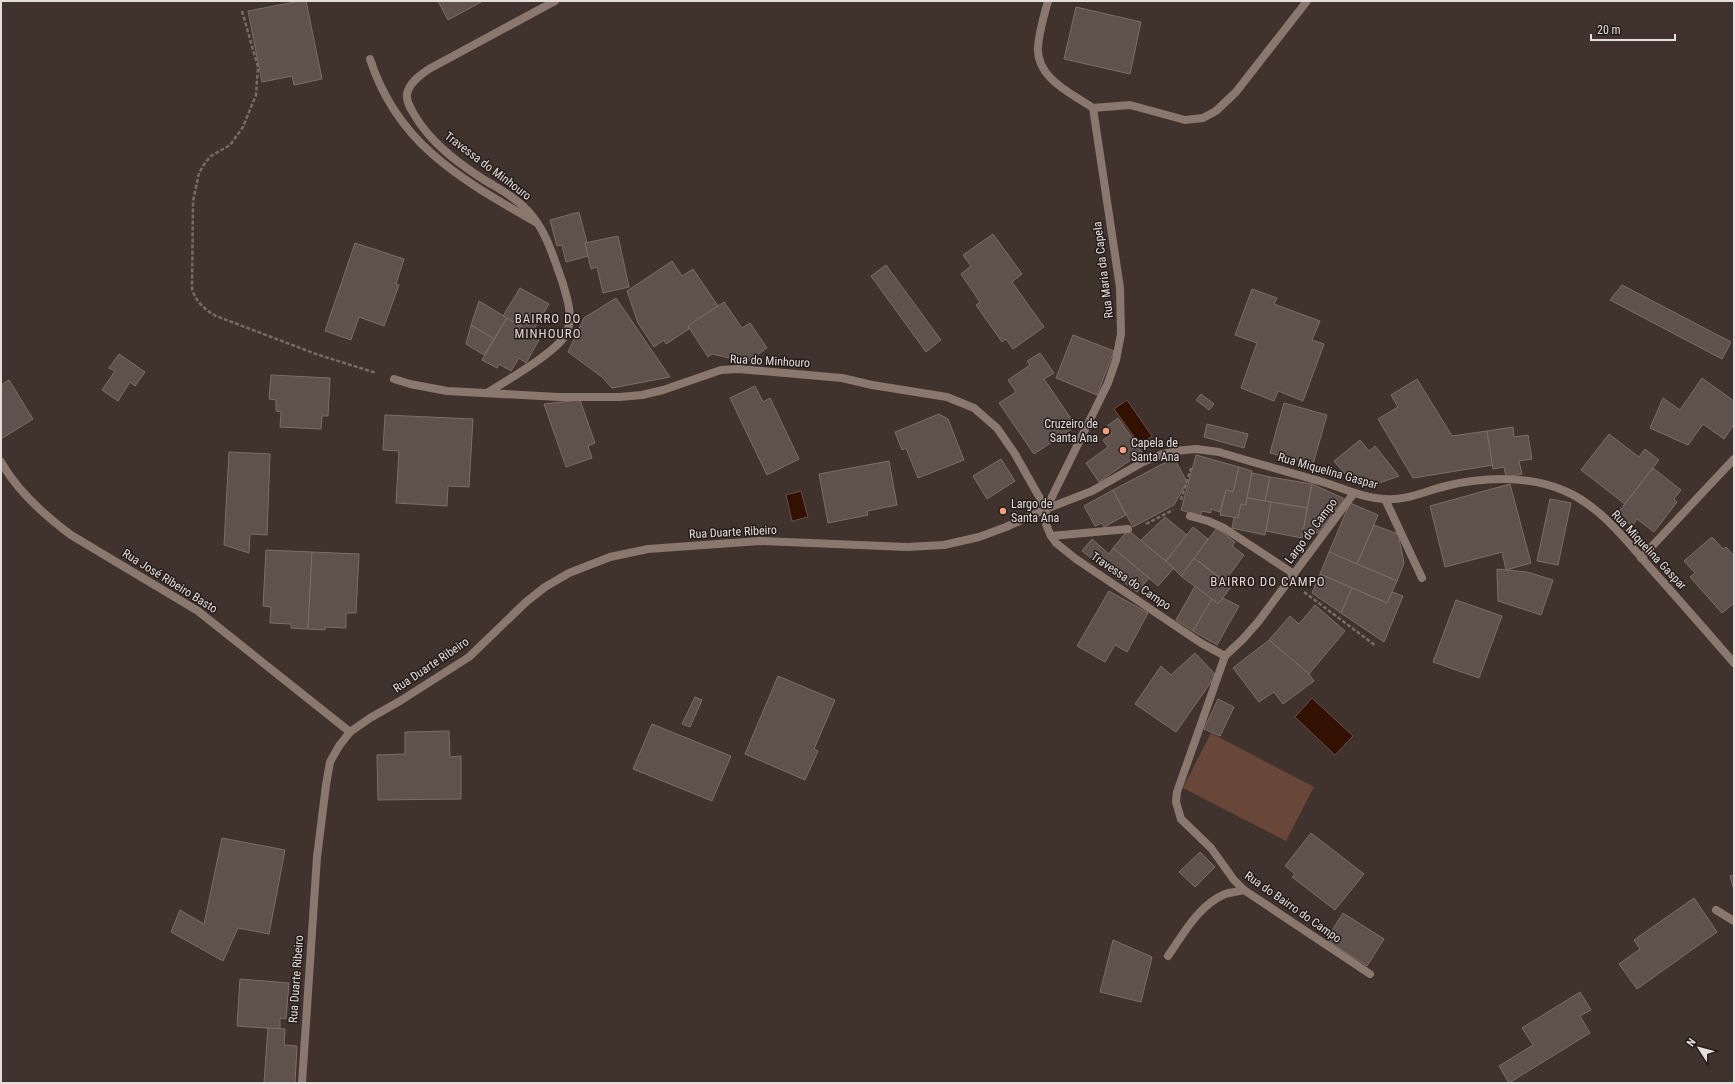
<svg xmlns="http://www.w3.org/2000/svg" width="1735" height="1084" viewBox="0 0 1735 1084" font-family="'Roboto Condensed',sans-serif">
<style>
.green{fill:#684739}
.water{fill:#321103;stroke:#684e43}
.building{fill:#5f514b;stroke:#7c6d66}
.lines{fill:none;stroke-linecap:round;stroke-linejoin:round}
.path{stroke:#766b66;stroke-width:2.5;stroke-dasharray:4 2;stroke-linecap:butt}
.lane{stroke:#8a776e;stroke-width:8}
.street{stroke:#8a776e;stroke-width:8}
.poi-dot{fill:#f2a17e;stroke:#231c1a;stroke-width:1.5}
.labels{text-anchor:middle;stroke-width:3;stroke-linejoin:round;paint-order:stroke}
.street-label{font-size:12px;fill:#e5ddd9;stroke:#231c1a}
.poi-label{font-size:12px;fill:#e5ddd9;stroke:#231c1a;text-anchor:start}
.neighbourhood-label{font-size:13px;letter-spacing:1px;fill:#e8d7d0;stroke:#231c1a}
</style>
<rect width="100%" height="100%" fill="#40332e"/>
<path class="green" d="M1211,733L1314,787L1286,841L1183,788Z"/>
<g class="water">
<path d="M1127,400L1152,436L1140,445L1114,409Z"/>
<path d="M801,491L808,517L792,521L786,495Z"/>
<path d="M1312,698L1353,736L1335,755L1295,717Z"/>
</g>
<g class="building">
<path d="M300,1H306L322,79L294,85L292,76L262,82L248,11Z"/>
<path d="M438,1H483L448,20Z"/>
<path d="M1076,7L1141,22L1130,74L1064,59Z"/>
<path d="M579,212L587,243H585L588,256L566,262L562,245L557,246L550,220Z"/>
<path d="M993,234L1022,274L1012,282L1044,327L1013,349L1006,339L1002,342L976,305L980,302L961,274L971,266L963,255Z"/>
<path d="M618,236L629,287L603,293L597,267L591,269L585,243Z"/>
<path d="M355,243L404,259L396,284L399,285L384,326L359,317L351,340L325,331Z"/>
<path d="M672,261L682,276L693,269L718,306L688,326L689,329L666,344L664,340L654,347L638,323L627,291Z"/>
<path d="M886,265L941,340L926,352L871,276Z"/>
<path d="M1622,285L1731,342L1722,359L1610,300Z"/>
<path d="M520,288L549,304L532,333L503,316Z"/>
<path d="M1252,289L1277,298L1274,304L1320,321L1312,340L1324,344L1303,401L1278,391L1274,401L1241,388L1257,343L1235,335Z"/>
<path d="M616,298L670,377L612,388L602,377L568,352L584,318Z"/>
<path d="M479,301L507,318L494,339L471,325Z"/>
<path d="M724,302L742,328L750,323L767,348L747,362L712,354L708,357L688,326Z"/>
<path d="M507,318L540,338L526,363L519,358L511,371L499,364L497,368L482,360Z"/>
<path d="M471,325L494,339L484,355L466,344Z"/>
<path d="M1073,335L1114,351L1097,395L1056,378Z"/>
<path d="M1040,353L1054,373L1044,379L1076,426L1034,454L999,403L1016,392L1008,380L1030,365L1027,361Z"/>
<path d="M119,354L145,372L135,386L130,382L118,401L102,390L115,371L109,368Z"/>
<path d="M271,375L330,378L328,416H322L321,429L280,427L281,412L276,411V400L269,399Z"/>
<path d="M1702,378L1734,401V424L1724,439L1703,424L1688,445L1650,428L1663,398L1680,410Z"/>
<path d="M1417,379L1452,436L1487,431L1493,465L1413,478L1378,419L1398,407L1391,395Z"/>
<path d="M9,380L33,419L1,439V385Z"/>
<path d="M755,386L763,402L770,398L799,459L767,475L730,398Z"/>
<path d="M1201,394L1214,404L1209,410L1196,400Z"/>
<path d="M580,400L595,443L588,446L592,458L566,467L544,404Z"/>
<path d="M1284,403L1327,415L1313,464L1270,453Z"/>
<path d="M939,414L948,419L964,460L918,478L906,448L902,450L895,432Z"/>
<path d="M385,415L473,419L469,487L448,486L447,506L396,503L399,451L383,450Z"/>
<path d="M1118,418L1142,452L1099,482L1086,463L1108,447L1103,440L1112,434L1107,426Z"/>
<path d="M1207,424L1248,434L1244,448L1204,437Z"/>
<path d="M1513,427L1514,437L1528,435L1532,459L1519,461L1522,474L1506,477L1504,467L1493,469L1487,431Z"/>
<path d="M1609,434L1639,457L1645,449L1659,460L1625,504L1581,470Z"/>
<path d="M1360,440L1369,451L1375,446L1399,476L1368,487L1351,481L1334,461Z"/>
<path d="M229,452L270,454L267,535L250,534L249,553L224,545Z"/>
<path d="M1196,455L1239,467L1233,492L1226,490L1220,512L1211,509V513L1202,511L1200,516L1181,510Z"/>
<path d="M1174,458L1187,482L1174,505L1133,527L1113,490Z"/>
<path d="M1001,459L1015,481L987,499L973,476Z"/>
<path d="M889,461L897,505L867,511L868,515L828,523L819,474Z"/>
<path d="M1239,467L1252,471L1246,505L1241,504L1238,518L1220,515L1226,490L1233,492Z"/>
<path d="M1653,468L1681,490L1674,499L1677,502L1654,532L1637,519L1632,526L1617,514Z"/>
<path d="M1252,473L1270,477L1265,501L1247,498Z"/>
<path d="M1270,477L1312,484L1307,508L1265,501Z"/>
<path d="M1312,484L1345,499L1319,533L1303,532Z"/>
<path d="M1510,484L1531,563L1506,570L1502,552L1445,567L1430,506Z"/>
<path d="M1113,490L1126,515L1104,527L1102,523L1095,526L1084,506Z"/>
<path d="M1247,498L1271,502L1265,535L1232,528L1234,517L1238,518L1241,504L1246,505Z"/>
<path d="M1550,499L1571,503L1558,565L1537,561Z"/>
<path d="M1271,502L1307,508L1302,538L1266,531Z"/>
<path d="M1350,503L1378,515L1357,564L1329,552Z"/>
<path d="M1165,517L1187,535L1166,561L1140,541Z"/>
<path d="M1374,525L1398,534L1404,563L1397,581L1357,564Z"/>
<path d="M1193,527L1208,539L1181,576L1166,561Z"/>
<path d="M1217,528L1235,542L1232,546L1244,555L1225,581L1194,558Z"/>
<path d="M1128,530L1174,568L1158,586L1113,548Z"/>
<path d="M1712,537L1723,549L1726,547L1734,556V603L1722,613L1690,577L1695,573L1684,561Z"/>
<path d="M1092,539L1109,554L1113,548L1149,578L1137,592L1082,551Z"/>
<path d="M266,550L312,552L308,629L291,628V624L270,623L271,607L263,606Z"/>
<path d="M312,552L359,554L356,613H346V628L325,627V630L308,629Z"/>
<path d="M1329,552L1397,581L1387,603L1320,574Z"/>
<path d="M1194,558L1231,587L1218,604L1181,576Z"/>
<path d="M1497,569L1527,572L1553,580L1541,615L1498,601Z"/>
<path d="M1320,574L1352,588L1341,613L1312,593Z"/>
<path d="M1195,586L1212,599L1193,631L1176,620Z"/>
<path d="M1352,588L1387,603L1392,592L1403,596L1384,642L1341,613Z"/>
<path d="M1109,591L1148,613L1127,652L1115,645L1105,662L1077,646Z"/>
<path d="M1223,598L1239,606L1217,645L1193,631L1212,599L1218,604Z"/>
<path d="M1456,600L1502,616L1479,678L1433,662Z"/>
<path d="M1315,605L1345,631L1309,674L1269,640L1290,616L1299,624Z"/>
<path d="M1269,640L1309,674L1314,681L1283,704L1274,692L1259,702L1233,668Z"/>
<path d="M1195,653L1216,675L1176,732L1135,704L1161,666L1171,675Z"/>
<path d="M778,676L835,700L814,749L818,751L805,780L745,754Z"/>
<path d="M695,697L702,700L690,727L682,724Z"/>
<path d="M1218,699L1234,707L1220,736L1204,729Z"/>
<path d="M652,724L731,756L712,801L633,769Z"/>
<path d="M449,731L450,757L461,756V799L378,800L377,755L405,754V732Z"/>
<path d="M1311,833L1364,874L1335,910L1292,877L1295,874L1285,866Z"/>
<path d="M222,838L285,850L269,934L238,928L223,961L171,932L180,910L204,924Z"/>
<path d="M1200,852L1215,867L1195,887L1179,872Z"/>
<path d="M1734,875V890L1730,876Z"/>
<path d="M1694,898L1717,932L1637,989L1619,964L1640,949L1634,940Z"/>
<path d="M1343,913L1384,939L1367,966L1326,940Z"/>
<path d="M1113,940L1152,957L1141,1002L1100,992Z"/>
<path d="M240,979L289,983L286,1019L280,1018V1029L237,1026Z"/>
<path d="M1580,992L1591,1010L1580,1016L1590,1033L1509,1083L1499,1066L1533,1045L1522,1028Z"/>
<path d="M268,1028L285,1029L284,1045L297,1046L295,1083H264Z"/>
</g>
<g class="lines">
<g class="path">
<path d="M242,11L258,67L256,95L243,127L230,145L211,156L205,163L199,173L193,201L192,289C196,302 205,310 216,316L316,354L376,373"/>
<path d="M1181,500L1191,468"/>
<path d="M1146,524L1173,510"/>
<path d="M1304,592L1376,646"/>
</g>
<g class="lane">
<path d="M370,59C398,146 463,180 537,223"/>
<path d="M1093,108L1130,105L1185,120L1203,118L1216,111L1236,92L1307,1"/>
<path d="M1385,499L1422,578"/>
<path d="M1190,516L1208,521L1224,528L1294,574"/>
<path d="M1051,536L1128,529"/>
<path d="M1716,910L1734,921"/>
<path d="M1168,956C1184,933 1199,905 1225,894C1231,892 1238,892 1244,890"/>
</g>
<g class="street">
<path d="M394,379L410,384L447,391L559,397H620L642,395L663,390L721,370L738,369L842,378L872,385L947,397L974,408L997,428L1015,454L1046,509V524L1050,534L1056,543L1076,559L1201,643L1225,656"/>
<path d="M487,393C506,381 558,351 566,334C574,317 567,297 562,281C553,256 546,230 528,211C515,197 499,189 483,179C458,163 431,143 415,116C411,109 406,102 407,94C409,83 420,75 429,69L555,1"/>
<path d="M1,462C18,492 44,515 71,535L198,611L350,732"/>
<path d="M1046,509L1108,383L1116,360L1121,334L1120,288L1093,108C1071,93 1036,78 1038,47C1039,31 1044,16 1048,1"/>
<path d="M1641,558L1734,459"/>
<path d="M1225,656L1177,792L1176,802L1181,819L1211,848L1234,880L1244,890L1370,974"/>
<path d="M1225,656L1243,639L1258,622L1354,493"/>
<path d="M302,1083L317,857L326,785L330,762L339,746L350,732L370,718L400,701L469,657L526,602L545,587L569,573L610,557L648,549L760,541L907,547L944,545L979,537L1006,527L1046,509L1092,491L1143,462L1163,454L1174,451L1196,449L1219,452C1255,463 1292,473 1329,484C1347,490 1365,498 1384,499C1406,501 1425,491 1446,486C1483,477 1529,475 1565,491C1602,507 1628,543 1654,572C1681,602 1707,632 1734,663"/>
</g>
</g>
<g class="poi-dot">
<circle cx="1106" cy="431" r="4"/>
<circle cx="1123" cy="450" r="4"/>
<circle cx="1003" cy="511" r="4"/>
</g>
<g class="labels">
<g class="street-label">
<text transform="translate(488 166) rotate(37)" y="4">Travessa do Minhouro</text>
<text transform="translate(1103 270) rotate(-97)" y="4">Rua Maria da Capela</text>
<text transform="translate(770 361) rotate(3)" y="4">Rua do Minhouro</text>
<text transform="translate(1328 471) rotate(16)" y="4">Rua Miquelina Gaspar</text>
<text transform="translate(1311 531) rotate(-53)" y="4">Largo do Campo</text>
<text transform="translate(733 532) rotate(-3)" y="4">Rua Duarte Ribeiro</text>
<text transform="translate(1649 550) rotate(47)" y="4">Rua Miquelina Gaspar</text>
<text transform="translate(170 581) rotate(32)" y="4">Rua José Ribeiro Basto</text>
<text transform="translate(1131 581) rotate(34)" y="4">Travessa do Campo</text>
<text transform="translate(431 665) rotate(-34)" y="4">Rua Duarte Ribeiro</text>
<text transform="translate(1293 907) rotate(35)" y="4">Rua do Bairro do Campo</text>
<text transform="translate(296 979) rotate(-86)" y="4">Rua Duarte Ribeiro</text>
</g>
<g class="poi-label">
<text x="1098" y="428" text-anchor="end">Cruzeiro de<tspan x="1098" dy="14">Santa Ana</tspan></text>
<text x="1131" y="447">Capela de<tspan x="1131" dy="14">Santa Ana</tspan></text>
<text x="1011" y="508">Largo de<tspan x="1011" dy="14">Santa Ana</tspan></text>
</g>
<g class="neighbourhood-label">
<text x="548" y="323">BAIRRO DO<tspan x="548" dy="15">MINHOURO</tspan></text>
<text x="1268" y="586">BAIRRO DO CAMPO</text>
</g>
</g>
<rect width="1735" height="1084" fill="none" stroke="#e5ddd9" stroke-width="4"/>
<g transform="translate(1699 1048) rotate(306)" stroke="#231c1a" stroke-width="3" paint-order="stroke">
<path d="M0-3L7 15L0 10L-7 15Z" fill="#e5ddd9"/>
<text y="-6" font-size="11" font-weight="bold" text-anchor="middle" fill="#e5ddd9">N</text>
</g>
<path d="M1591 34v6h84v-6" fill="none" stroke="#e5ddd9" stroke-width="2"/>
<text x="1597" y="34" font-size="12" fill="#e5ddd9" stroke="#231c1a" stroke-width="3" paint-order="stroke">20 m</text>
</svg>
